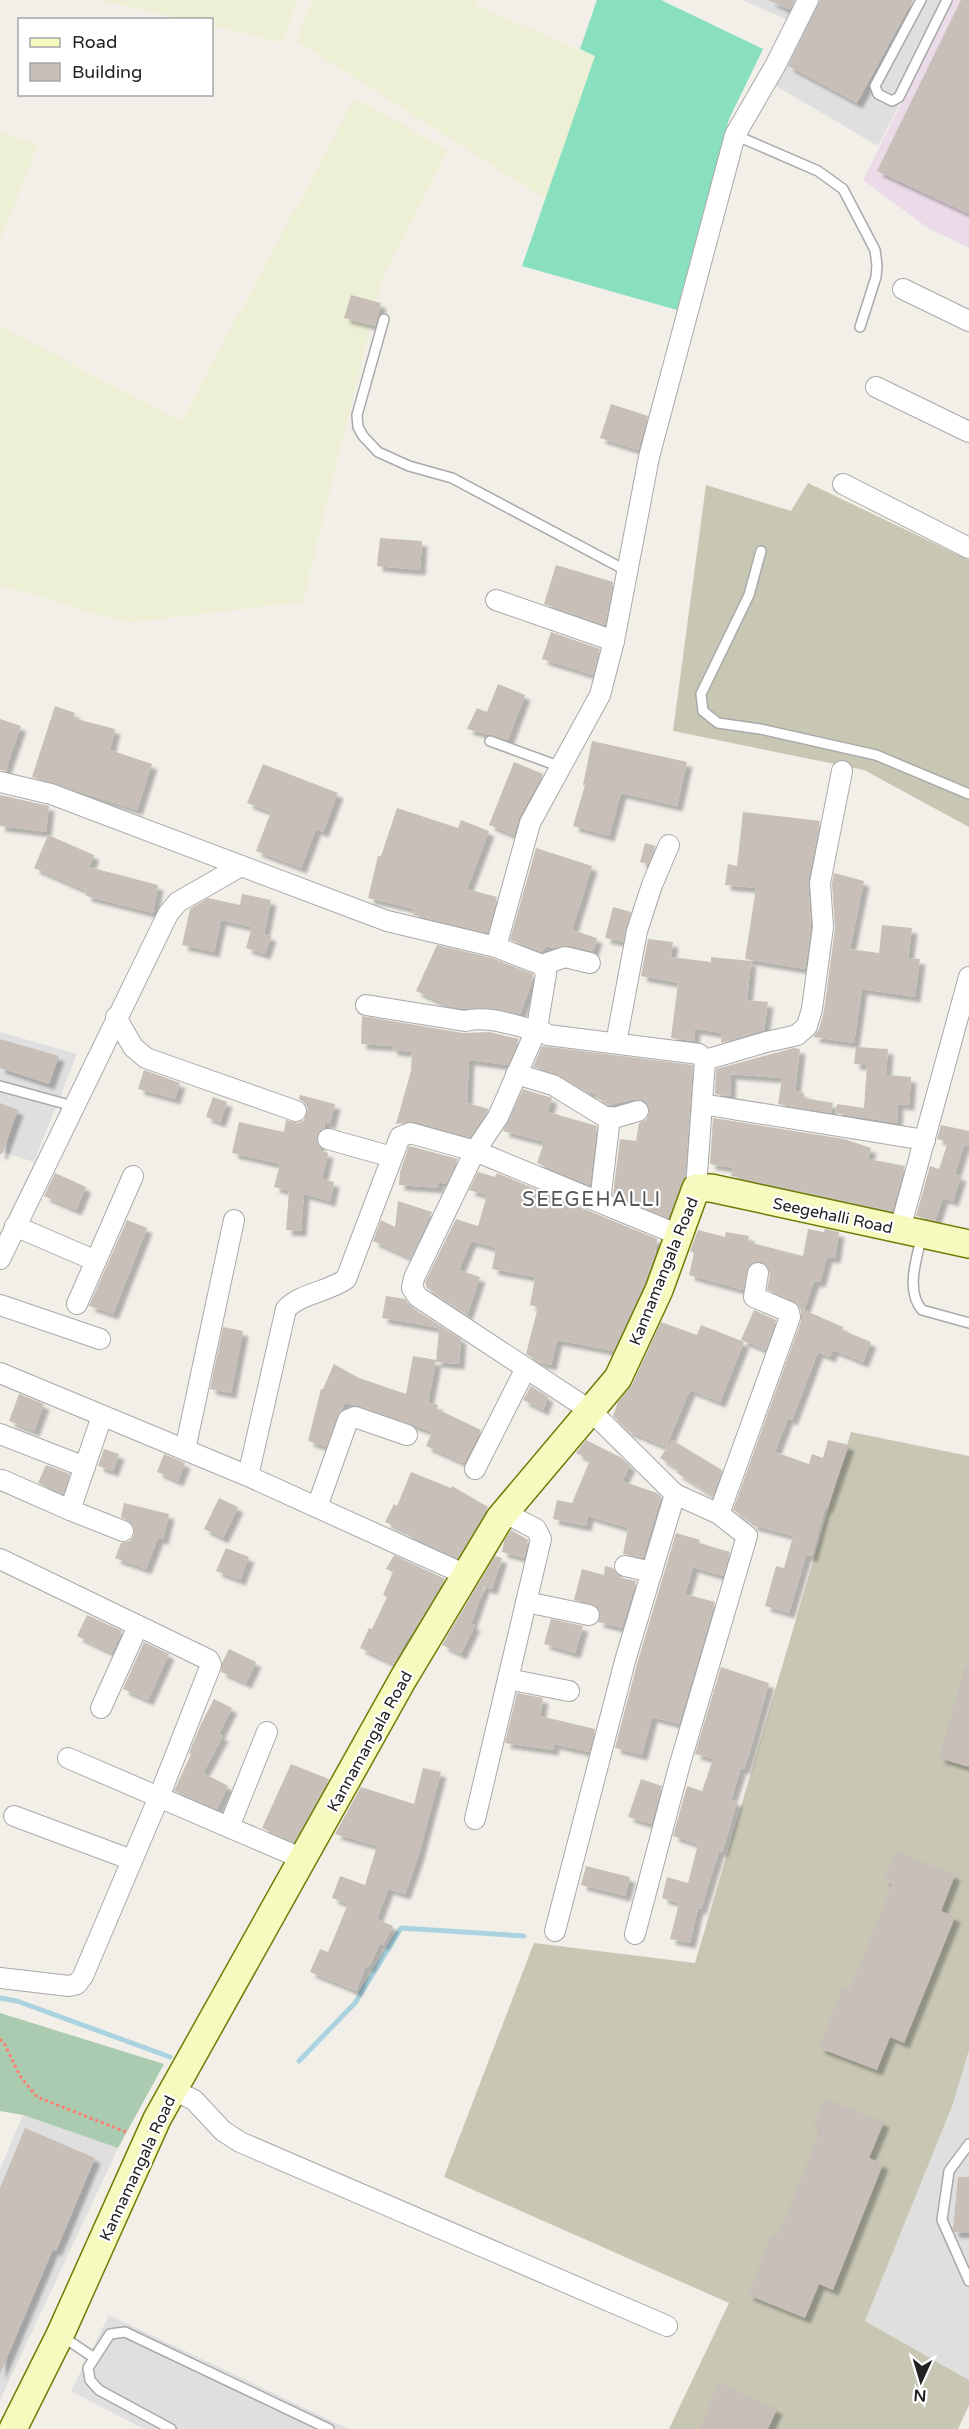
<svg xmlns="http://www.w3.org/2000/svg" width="969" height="2429" viewBox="0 0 969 2429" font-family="'Varela Round',sans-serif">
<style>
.residential{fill:#e0dfdf}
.industrial{fill:#ebdbe8}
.construction{fill:#c7c7b4}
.farmland{fill:#eef0d5}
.cemetery{fill:#aacbaf}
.pitch{fill:#88e0be}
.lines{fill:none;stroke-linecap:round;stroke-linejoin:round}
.stream{stroke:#aad3df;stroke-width:5}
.building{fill:#c7bfb8;filter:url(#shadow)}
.lane-casing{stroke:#a9a9a9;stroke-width:12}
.street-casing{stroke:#a9a9a9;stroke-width:22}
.secondary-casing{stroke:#707d05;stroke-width:30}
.path{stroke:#fa8072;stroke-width:3;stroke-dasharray:3 3;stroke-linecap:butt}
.lane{stroke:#fff;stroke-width:9}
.street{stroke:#fff;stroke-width:20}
.secondary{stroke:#f7fabf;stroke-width:27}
.labels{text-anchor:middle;stroke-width:4.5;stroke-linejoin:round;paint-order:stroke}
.street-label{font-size:16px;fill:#222;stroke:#fff}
.quarter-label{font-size:20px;letter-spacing:1.5px;fill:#555;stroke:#fff}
</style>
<defs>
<filter id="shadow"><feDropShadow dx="5.5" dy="5.5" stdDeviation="1.5" flood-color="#0004"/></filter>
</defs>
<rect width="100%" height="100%" fill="#f2efe9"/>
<g class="residential">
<path d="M742,0H798L788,20Z"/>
<path d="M813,0H953L878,146L771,83Z"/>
<path d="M0,1032L77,1054L34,1162L0,1151Z"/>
<path d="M969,2050V2380L865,2321L953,2104Z"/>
<path d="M23,2115L118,2148L0,2400V2169Z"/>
<path d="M109,2315L349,2429H144L71,2391Z"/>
</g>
<path class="industrial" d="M953,0H969V248L928,228L863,180Z"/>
<g class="construction">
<path d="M808,483L969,560V827L864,770L673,731L706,485L791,511Z"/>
<path d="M851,1432L969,1456V2050L953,2104L865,2321L969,2380V2405L958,2429H669L729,2303L444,2177L534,1943L695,1963Z"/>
</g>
<g class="farmland">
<path d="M98,0H297L282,43L212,26V20L182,19Z"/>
<path d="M312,0H477L476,5L595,56L545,199L297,41Z"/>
<path d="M355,98L448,150L381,282L303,602L127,623L0,585V326L181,421Z"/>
<path d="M0,131L38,145L0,241Z"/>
</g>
<path class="cemetery" d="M0,2013L164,2064L118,2148L23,2115L0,2111Z"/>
<path class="pitch" d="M597,0H661L763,49L729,119L677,310L522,266L595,56L580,49Z"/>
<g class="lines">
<g class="stream">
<path d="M0,1998L17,2001L170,2057"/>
<path d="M299,2061L355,2003L401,1928L524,1936"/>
</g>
</g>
<g class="building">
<path d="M768,0H795L790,10Z"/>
<path d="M820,0H913L857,103L788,66Z"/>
<path d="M961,0H969V214L877,171Z"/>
<path d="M351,295L381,303L375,326L344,318Z"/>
<path d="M611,404L648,416L638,450L600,438Z"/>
<path d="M380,538L422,541L420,570L377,566Z"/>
<path d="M556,565L613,582L605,625L544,604Z"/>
<path d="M551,632L600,649L593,675L542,659Z"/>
<path d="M498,684L525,695L508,740L467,729L477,708L487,712Z"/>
<path d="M55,706L75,713L73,718L115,729L110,750L152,764L137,810L32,777Z"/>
<path d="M0,719L21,726L5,771L0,770Z"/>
<path d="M592,741L687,762L677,806L621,793L609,836L573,826L585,785H583Z"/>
<path d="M514,762L543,774L519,817L514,835L489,825Z"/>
<path d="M263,764L338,793L323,832L316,829L301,868L256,851L271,812L247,803Z"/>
<path d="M0,795L49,806L46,832L0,826Z"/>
<path d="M397,808L458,828L461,820L489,831L467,889L497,897L488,933L413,915L414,909L368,898L378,856H381Z"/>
<path d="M743,812L820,821L808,881L811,927L805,969L745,959L756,888L725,885L728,864L737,866Z"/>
<path d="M48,835L94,855L89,867L158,885L153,913L86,896L87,891L34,868Z"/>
<path d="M645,843L656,846L648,864L640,862Z"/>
<path d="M536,848L592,866L572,930L597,938L593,951L567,945L554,948L547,946L542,952L510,940Z"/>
<path d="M834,873L864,881L850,949L879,953L882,925L912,928L908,958L920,959L915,997L862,989L854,1043L813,1037L819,1029L824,1011L835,929L832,884Z"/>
<path d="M242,894L271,900L264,934L271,936L265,954L246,948L252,927L221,920L214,952L182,945L190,909L208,898L240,905Z"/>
<path d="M613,907L631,912L623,942L605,938Z"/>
<path d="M648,939L673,942L671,957L711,962V957L751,961L747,1000L768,1002L764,1030L721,1043L722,1033L695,1029L694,1041L671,1038L678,983L641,976Z"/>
<path d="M437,945L492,958L533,974L532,982L520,1014L492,1008L465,1009L449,1006L416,991Z"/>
<path d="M362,1016L463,1033L489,1032L519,1039L508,1065L469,1060L467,1103L489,1109L470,1137L413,1121L396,1124L411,1071L412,1052L392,1050V1046L361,1044Z"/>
<path d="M0,1039L59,1056L49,1084L0,1068Z"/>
<path d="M542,1046L693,1065L685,1178L668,1218L613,1195L620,1139L636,1141L639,1123L646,1120L649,1114L647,1103L635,1099L609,1105L596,1097V1094L587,1092L557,1074L533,1067Z"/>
<path d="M856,1047L888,1049L886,1075L911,1077L909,1105L898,1104L897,1123L835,1113L837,1104L864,1108L867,1065L854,1064Z"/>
<path d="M794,1048L800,1049L795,1091L804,1093V1098L833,1103L831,1113L778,1104L782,1078L731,1074L730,1096L715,1094L716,1069Z"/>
<path d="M144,1070L180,1083L175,1099L138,1089Z"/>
<path d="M523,1089L552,1098L548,1112L597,1126L590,1185L537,1163L544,1142L503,1131Z"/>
<path d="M300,1095L335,1104L330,1124L325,1122L324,1128L316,1136L321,1151L328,1153L322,1179L334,1182L330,1201L304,1194L301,1231L286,1230L289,1191L274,1187L280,1164L232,1153L239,1122L284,1132L286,1120L298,1123L304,1120L308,1109L305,1103L299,1099Z"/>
<path d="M213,1097L227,1102L220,1122L206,1117Z"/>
<path d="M0,1103L18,1110L2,1154H0Z"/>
<path d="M713,1118L844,1139L871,1148L868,1159L905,1166L892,1211L731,1176L733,1168L710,1164Z"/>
<path d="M941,1125L969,1131V1147L964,1145L955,1174L961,1176L953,1201L943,1198L935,1221L916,1216L930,1166L939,1169L948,1142L937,1139Z"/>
<path d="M409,1146L458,1159L446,1184L438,1182V1188L399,1185L400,1172Z"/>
<path d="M478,1172L495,1177L497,1173L657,1239L655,1255L644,1284L613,1351L557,1340L551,1365L539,1362L526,1354L538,1307L530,1305L535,1277L492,1269L496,1248L471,1241L459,1270L480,1277L467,1315L427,1288L425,1282L456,1219L478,1226L487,1195L469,1190Z"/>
<path d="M55,1173L86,1187L76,1210L44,1196Z"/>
<path d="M398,1201L432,1212L411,1258L373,1241L381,1220L395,1227Z"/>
<path d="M127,1220L147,1228L113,1314L89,1306Z"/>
<path d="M808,1229L824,1232L825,1229L839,1232L835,1258L827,1257L820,1282L814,1281L804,1310L843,1327L842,1330L871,1342L863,1362L833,1350L830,1357L818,1352L792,1420L788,1418L775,1452L809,1464L812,1454L823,1458L828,1440L849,1445L827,1508H825L812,1556L806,1555L789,1613L765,1606L776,1566L784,1568L793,1536L752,1525V1522L733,1510L801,1321V1310L794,1301L767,1290L770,1274L765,1263L759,1261L749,1265L743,1290L689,1275L694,1253L690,1251L698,1230L725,1237L726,1232L749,1236L748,1242L803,1256Z"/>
<path d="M386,1296L405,1299L411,1307L461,1339L459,1364L436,1362L439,1328L382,1318Z"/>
<path d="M754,1310L776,1320L766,1350L741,1340Z"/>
<path d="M661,1322L697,1335L701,1325L744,1342L720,1402L690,1390L666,1447L628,1431L613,1416L618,1402L632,1385Z"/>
<path d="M223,1327L243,1331L231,1393L210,1389Z"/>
<path d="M413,1356L436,1360L428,1403L438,1405L437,1409L481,1430L464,1463L426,1446L432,1432L359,1406L344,1403L342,1410L337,1416L326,1447L308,1441L321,1389H323L334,1364L359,1378L406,1394Z"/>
<path d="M531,1386L548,1397L543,1410L523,1400Z"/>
<path d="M19,1394L44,1404L34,1431L9,1421Z"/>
<path d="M586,1440L620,1457L630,1466L622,1481L657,1493L661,1497L643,1558L623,1554L628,1528L588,1516L586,1526L553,1519L557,1500L572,1503L590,1460L576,1453Z"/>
<path d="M672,1440L722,1470L713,1496L677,1473L679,1470L660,1458Z"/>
<path d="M104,1449L119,1454L113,1471L98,1466Z"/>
<path d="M164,1454L185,1463L178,1481L157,1472Z"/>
<path d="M46,1465L70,1474L63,1494L38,1483Z"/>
<path d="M411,1472L451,1488L452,1486L488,1507L458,1558L406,1534L407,1532L385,1522L394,1504L397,1506Z"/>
<path d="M219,1498L238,1507L223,1538L204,1529Z"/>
<path d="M124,1503L169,1514L163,1539L158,1538L146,1569L115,1558L121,1543L130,1541L134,1535L133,1524L121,1517Z"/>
<path d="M511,1530L528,1540L524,1558L502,1552L504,1541Z"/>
<path d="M676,1533L700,1540L699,1543L730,1552L723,1576L693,1567L685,1594L715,1602L679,1724L652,1717L642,1755L615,1748L637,1664Z"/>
<path d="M226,1548L249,1557L240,1580L216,1571Z"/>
<path d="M394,1555L445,1579L409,1638L408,1637L394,1664L360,1648L369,1628L372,1629L387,1597L383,1595L393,1572L386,1569Z"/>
<path d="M495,1556L502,1558L492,1589L484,1587L471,1624L475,1625L461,1654L442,1645Z"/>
<path d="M605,1566L613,1568L617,1574L622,1578L636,1581L622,1628L598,1622L600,1612L597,1606L574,1600L582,1569L604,1575Z"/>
<path d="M87,1615L122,1631L112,1653L77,1636Z"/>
<path d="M551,1619L583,1626L575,1653L544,1644Z"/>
<path d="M144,1642L169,1654L148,1700L123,1689Z"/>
<path d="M229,1649L256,1662L246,1683L221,1672L222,1663Z"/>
<path d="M721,1667L769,1683L750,1751L744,1769L741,1768L731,1800L737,1801L729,1830L722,1852L719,1851L701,1909L698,1908L690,1943L670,1939L679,1903L662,1898L667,1877L688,1883L698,1844L673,1836L687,1786L702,1791L713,1759L695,1754Z"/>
<path d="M965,1667H969V1767L939,1758Z"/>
<path d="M517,1693L543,1698L540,1716L595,1729L589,1752L554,1744L553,1750L505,1743Z"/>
<path d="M214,1699L232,1708L219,1734L223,1736L203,1773L228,1786L217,1809L174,1791L191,1754L189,1753L201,1724Z"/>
<path d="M291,1764L329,1779L294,1842L262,1828Z"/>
<path d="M423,1768L441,1772L418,1857L405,1894L388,1889L377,1919L393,1926L383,1945L380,1943L369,1967L366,1966L356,1991L310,1972L320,1949L328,1952L348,1904L332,1898L340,1876L365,1885L377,1846L335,1834L361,1787L414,1804Z"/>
<path d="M641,1779L662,1786L651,1824L628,1817Z"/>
<path d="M896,1851L955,1875L941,1911L955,1917L904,2043L890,2037L877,2070L819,2048L843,1987L850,1989L892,1884L884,1881Z"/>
<path d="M586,1866L630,1877L625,1896L581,1885Z"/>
<path d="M824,2098L884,2122L869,2158L883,2164L833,2290L819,2284L805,2318L748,2295L772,2234L778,2236L820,2131L813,2128Z"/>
<path d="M25,2128L95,2158L56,2251L53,2249L0,2374V2188Z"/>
<path d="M958,2177H969V2233L954,2232L953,2229Z"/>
<path d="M719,2383L777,2409L768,2429H699Z"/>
</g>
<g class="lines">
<defs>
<g id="lane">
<path d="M921,0L875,86L878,94L892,101L899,97L947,0"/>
<path d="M735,135L818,171L843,189L875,250L877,265L876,277L860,327"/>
<path d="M384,319L357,415L358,427L363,436L378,452L409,466L452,478L627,571"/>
<path d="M761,551L749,595L701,694L703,711L718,723L760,729L876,755L969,794"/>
<path d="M490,741L561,767"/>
<path d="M0,1086L73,1106"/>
<path d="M922,1235C917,1257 905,1291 922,1310L969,1323"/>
<path d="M969,2144L949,2171L942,2220L969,2281"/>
<path d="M63,2337L93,2357"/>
<path d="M171,2429L99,2390L90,2380L88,2368L110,2334L125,2332L329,2429"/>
</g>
<g id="street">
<path d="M903,289L969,321"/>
<path d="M876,387L969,432"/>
<path d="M843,484L969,548"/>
<path d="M496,600L614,641"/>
<path d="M0,782L51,794L387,921L496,947L542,965L546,974L537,1028L548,1035L699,1054L705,1060"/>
<path d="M496,947L530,823L600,695L614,641L649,457L735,135L775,66L808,0"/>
<path d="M542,965L565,957L590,963"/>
<path d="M366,1005L465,1021C487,1015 512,1025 535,1030"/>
<path d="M116,1017L133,1047L146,1058L296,1111"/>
<path d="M537,1028L498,1117L475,1151L414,1278L412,1288L418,1297L591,1411L675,1494L719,1514L747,1536L679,1767L635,1934"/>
<path d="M616,1043L637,931L652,885L669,845"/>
<path d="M705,1060L766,1042L789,1037L797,1035L807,1026L812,1009L823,927L820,883L842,771"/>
<path d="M516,1074L553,1085L605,1117L614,1118L638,1111"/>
<path d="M702,1104L925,1140"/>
<path d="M328,1139L392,1157"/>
<path d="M696,1188L705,1060"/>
<path d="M600,1202L610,1117"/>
<path d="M15,1226L96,1261"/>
<path d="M900,1229L969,977"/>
<path d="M0,1259L168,914L178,902L241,866"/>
<path d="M77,1304L133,1176"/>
<path d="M0,1305L100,1339"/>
<path d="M0,1373L248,1476L466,1575"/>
<path d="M0,1434L85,1467"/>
<path d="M185,1450L234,1220"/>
<path d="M475,1469L525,1370"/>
<path d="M248,1476L286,1309C301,1293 328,1292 346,1279L400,1137L410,1133L475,1151L679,1235"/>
<path d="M2,1480L70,1510L102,1416"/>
<path d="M317,1507L348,1420L355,1417L407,1435"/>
<path d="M70,1510L123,1531"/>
<path d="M719,1514L790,1317L789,1312L754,1297L758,1273"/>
<path d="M0,1559L209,1660L211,1665L159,1797L83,1976L77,1984L69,1986L0,1978"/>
<path d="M625,1566L652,1572"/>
<path d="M526,1602L589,1615"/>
<path d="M508,1679L569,1691"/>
<path d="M101,1708L138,1626"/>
<path d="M68,1758L303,1859"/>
<path d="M14,1816L132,1860"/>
<path d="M475,1819L541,1539L536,1529L505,1513"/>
<path d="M229,1827L267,1732"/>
<path d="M555,1931L625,1661L675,1494"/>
<path d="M173,2090L194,2100L223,2131L240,2142L667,2326"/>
</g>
<path id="secondary" d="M13,2429L60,2335L157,2119L403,1679L500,1518L618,1378L659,1290L696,1188H711L969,1244"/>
</defs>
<use href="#lane" class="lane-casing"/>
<use href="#street" class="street-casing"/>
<use href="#secondary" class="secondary-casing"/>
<path class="path" d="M0,2039L4,2043L20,2076L37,2097L126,2132"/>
<use href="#lane" class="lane"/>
<use href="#street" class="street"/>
<use href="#secondary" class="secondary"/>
</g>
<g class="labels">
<g class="street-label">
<text transform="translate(833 1215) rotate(12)" y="6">Seegehalli Road</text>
<text transform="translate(663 1271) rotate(-68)" y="6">Kannamangala Road</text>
<text transform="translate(369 1741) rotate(-61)" y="6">Kannamangala Road</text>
<text transform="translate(137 2168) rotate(-65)" y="6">Kannamangala Road</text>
</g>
<g class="quarter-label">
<text x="592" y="1206">SEEGEHALLI</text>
</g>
</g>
<rect x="18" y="18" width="195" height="78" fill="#ffffff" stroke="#a7a7a7" stroke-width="1.5"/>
<rect x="30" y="38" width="30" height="9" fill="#f7fabf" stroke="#a7a7a7" stroke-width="1.5"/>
<text x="72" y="48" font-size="18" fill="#222222">Road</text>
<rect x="30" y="63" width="30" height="18" fill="#c7bfb8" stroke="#a7a7a7" stroke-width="1.5"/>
<text x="72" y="78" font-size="18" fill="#222222">Building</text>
<g transform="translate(921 2381) rotate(184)" stroke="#ffffff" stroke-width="4.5" paint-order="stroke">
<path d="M0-4.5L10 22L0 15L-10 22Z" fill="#222222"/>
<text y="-9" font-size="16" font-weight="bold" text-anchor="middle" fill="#222222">N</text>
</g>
</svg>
